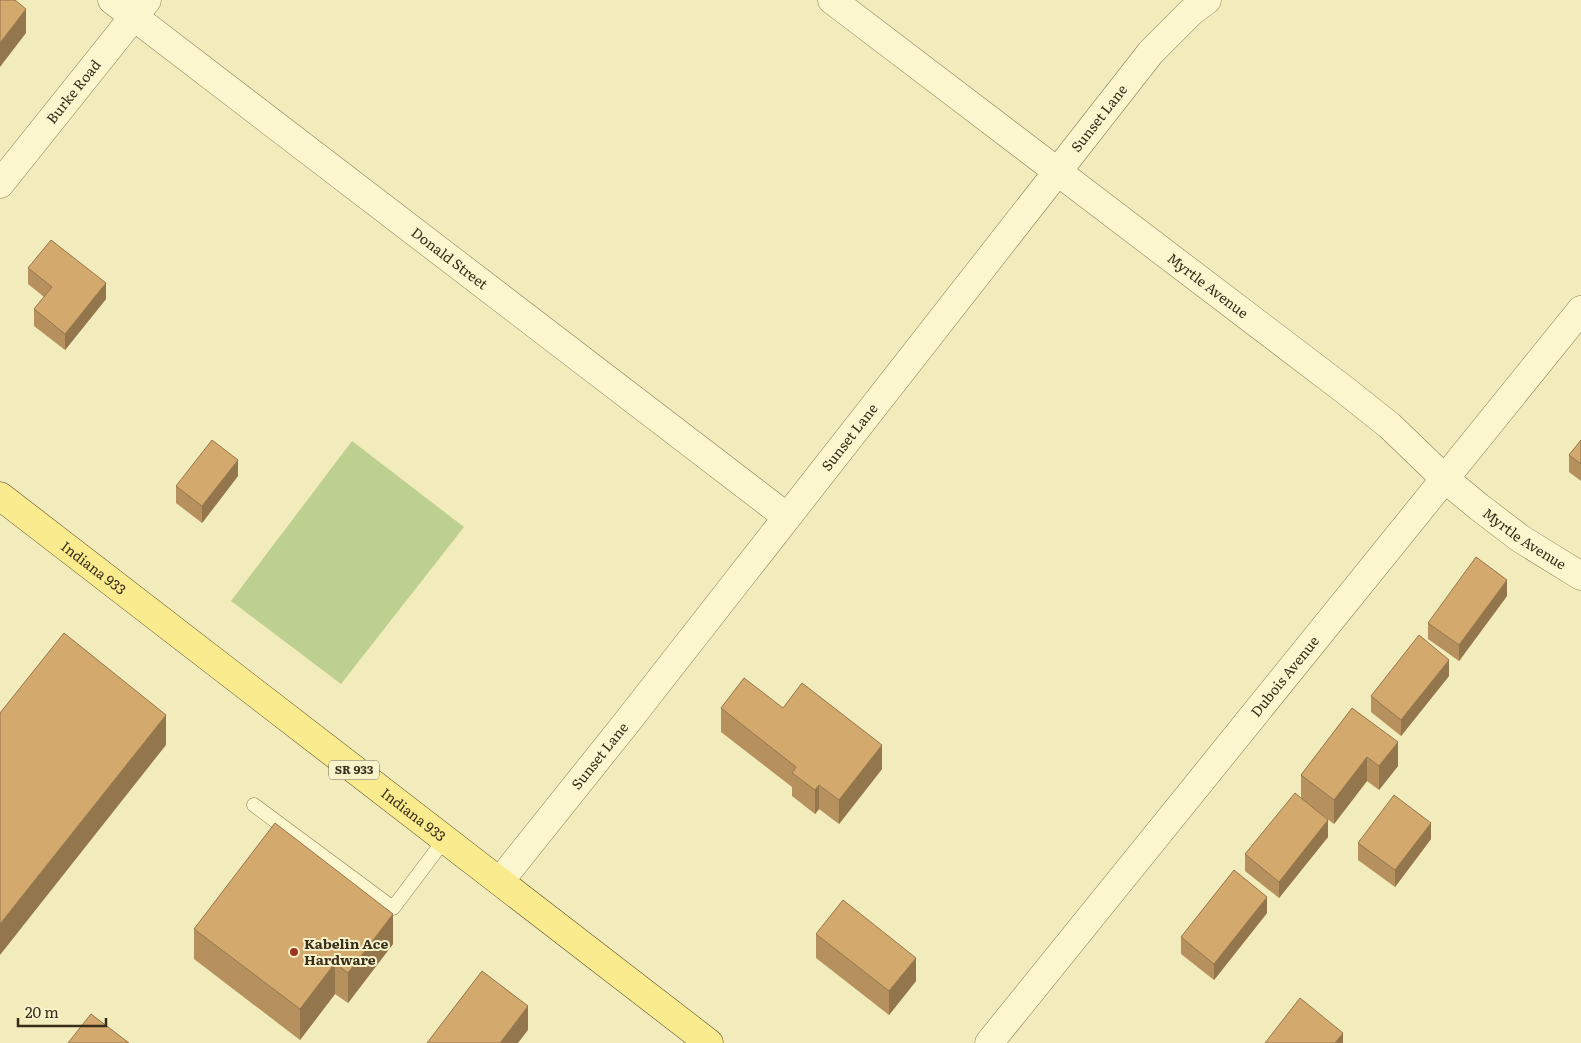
<svg xmlns="http://www.w3.org/2000/svg" width="1581" height="1043" viewBox="0 0 1581 1043" font-family="Literata,serif">
<style>
.green{fill:#bed08f}
.lines{fill:none;stroke-linecap:round;stroke-linejoin:round}
.lane-casing{stroke:#8b7a54;stroke-width:15}
.street-casing{stroke:#8b7a54;stroke-width:29}
.primary-casing{stroke:#574629;stroke-width:29}
.lane{stroke:#fcf6cf;stroke-width:14}
.street{stroke:#fcf6cf;stroke-width:28}
.primary{stroke:#faeb8e;stroke-width:28}
.wall{fill:#b6915e}
.shaded-wall{fill:#94764c}
.building{fill:#d4a96d;stroke:#94764c}
.poi-dot{fill:#9f331e;stroke:#f9f3cc;stroke-width:2}
.labels{text-anchor:middle;stroke-width:4;stroke-linejoin:round;paint-order:stroke}
.shield{fill:#f9f3cc;stroke:#72694f;stroke-width:1}
.shield-label{font-size:12px;font-weight:bold;fill:#382e1a}
.street-label{font-size:14px;fill:#382e1a;stroke:#f9f3cc}
.poi-label{font-size:14px;font-weight:bold;fill:#382e1a;stroke:#f9f3cc;text-anchor:start}
</style>
<rect width="100%" height="100%" fill="#f2ebbb"/>
<path class="green" d="M352,441L464,527L341,684L231,601Z"/>
<g class="lines">
<defs>
<path id="lane" d="M254,805L393,908L445,839"/>
<g id="street">
<path id="s1" d="M112,0L787,517"/>
<path id="s2" d="M832,0L1346,391L1390,426L1445,479L1479,507L1521,539L1581,576"/>
<path id="s3" d="M0,184L147,0"/>
<path id="s4" d="M500,881L627,722L1151,52L1191,12L1207,0"/>
<path id="s5" d="M989,1043L1581,310"/>
</g>
<g id="primary">
<path id="s6" d="M0,496L709,1043"/>
</g>
</defs>
<use href="#lane" class="lane-casing"/>
<use href="#street" class="street-casing"/>
<use href="#primary" class="primary-casing"/>
<use href="#lane" class="lane"/>
<use href="#street" class="street"/>
<use href="#primary" class="primary"/>
</g>
<g class="wall">
<path d="M28,268L106,299L65,350L34,326V309L44,297L28,284Z"/>
<path d="M1581,440V481L1569,472V455Z"/>
<path d="M238,476L202,523L176,503V486Z"/>
<path d="M1507,596L1459,661L1428,639V623Z"/>
<path d="M1449,676L1401,736L1371,712V696Z"/>
<path d="M721,708H783L882,769L839,824L819,809L815,814L792,796V787L721,732Z"/>
<path d="M1352,708L1398,766L1379,790L1367,781L1334,824L1310,806L1328,837L1279,898L1245,871V854L1301,798V775Z"/>
<path d="M1431,839L1395,887L1358,860V843Z"/>
<path d="M1267,913L1214,980L1181,954V937Z"/>
<path d="M194,929L393,944L348,1003L335,994L300,1040L194,959Z"/>
<path d="M816,934L916,981L889,1015L816,958Z"/>
</g>
<g class="shaded-wall">
<path d="M26,9V33L0,67V43Z"/>
<path d="M106,283V299L65,350V334Z"/>
<path d="M238,460V476L202,523V506Z"/>
<path d="M1507,580V596L1459,661V645Z"/>
<path d="M1449,660V676L1401,736V720Z"/>
<path d="M166,715V745L0,955V924Z"/>
<path d="M1398,742V766L1379,790V766Z"/>
<path d="M882,745V769L839,824V800Z"/>
<path d="M1367,757V781L1334,824V800Z"/>
<path d="M819,785V809L815,814V790Z"/>
<path d="M1328,820V837L1279,898V882Z"/>
<path d="M1431,823V839L1395,887V870Z"/>
<path d="M1267,897V913L1214,980V964Z"/>
<path d="M393,914V944L348,1003V973Z"/>
<path d="M916,958V981L889,1015V991Z"/>
<path d="M335,963V994L300,1040V1009Z"/>
<path d="M528,1006V1030L518,1043H500Z"/>
<path d="M1343,1033V1043H1335Z"/>
</g>
<g class="building">
<path d="M0,0H15L26,9L0,43Z"/>
<path d="M51,240L106,283L65,334L34,309L52,287L28,268Z"/>
<path d="M212,440L238,460L202,506L176,486Z"/>
<path d="M1581,440V464L1569,455Z"/>
<path d="M1476,557L1507,580L1459,645L1428,623Z"/>
<path d="M64,633L166,715L0,924V713Z"/>
<path d="M1419,635L1449,660L1401,720L1371,696Z"/>
<path d="M744,678L783,708L802,683L882,745L839,800L819,785L815,790L792,773L796,767L721,708Z"/>
<path d="M1352,708L1398,742L1379,766L1367,757L1334,800L1301,775Z"/>
<path d="M1295,793L1328,820L1279,882L1245,854Z"/>
<path d="M1394,795L1431,823L1395,870L1358,843Z"/>
<path d="M275,823L393,914L348,973L335,963L300,1009L194,929Z"/>
<path d="M1234,870L1267,897L1214,964L1181,937Z"/>
<path d="M843,900L916,958L889,991L816,934Z"/>
<path d="M482,971L528,1006L500,1043H427Z"/>
<path d="M1300,998L1343,1033L1335,1043H1265Z"/>
<path d="M91,1014L129,1043H68Z"/>
</g>
<circle class="poi-dot" cx="294" cy="952" r="5"/>
<g class="labels">
<rect class="shield" x="329" y="760.5" width="50" height="19" rx="4"/>
<g class="shield-label">
<text x="354" y="774">SR 933</text>
</g>
<g class="street-label">
<text dy="5" stroke="none"><textPath href="#s3" startOffset="118">Burke Road</textPath></text>
<text dy="5" stroke="none"><textPath href="#s4" startOffset="970">Sunset Lane</textPath></text>
<text dy="5" stroke="none"><textPath href="#s1" startOffset="425">Donald Street</textPath></text>
<text dy="5" stroke="none"><textPath href="#s2" startOffset="472">Myrtle Avenue</textPath></text>
<text dy="5" stroke="none"><textPath href="#s4" startOffset="565">Sunset Lane</textPath></text>
<text dy="5" stroke="none"><textPath href="#s2" startOffset="878">Myrtle Avenue</textPath></text>
<text dy="5" stroke="none"><textPath href="#s6" startOffset="118">Indiana 933</textPath></text>
<text dy="5" stroke="none"><textPath href="#s5" startOffset="471">Dubois Avenue</textPath></text>
<text dy="5" stroke="none"><textPath href="#s4" startOffset="160">Sunset Lane</textPath></text>
<text dy="5" stroke="none"><textPath href="#s6" startOffset="522">Indiana 933</textPath></text>
</g>
<g class="poi-label">
<text x="304" y="949">Kabelin Ace<tspan x="304" dy="16">Hardware</tspan></text>
</g>
</g>
<path d="M18 1018v8h88v-8" fill="none" stroke="#382e1a" stroke-width="2.5"/>
<text x="25" y="1018" font-size="15" fill="#382e1a" stroke="#f9f3cc" stroke-width="4" paint-order="stroke">20 m</text>
</svg>
